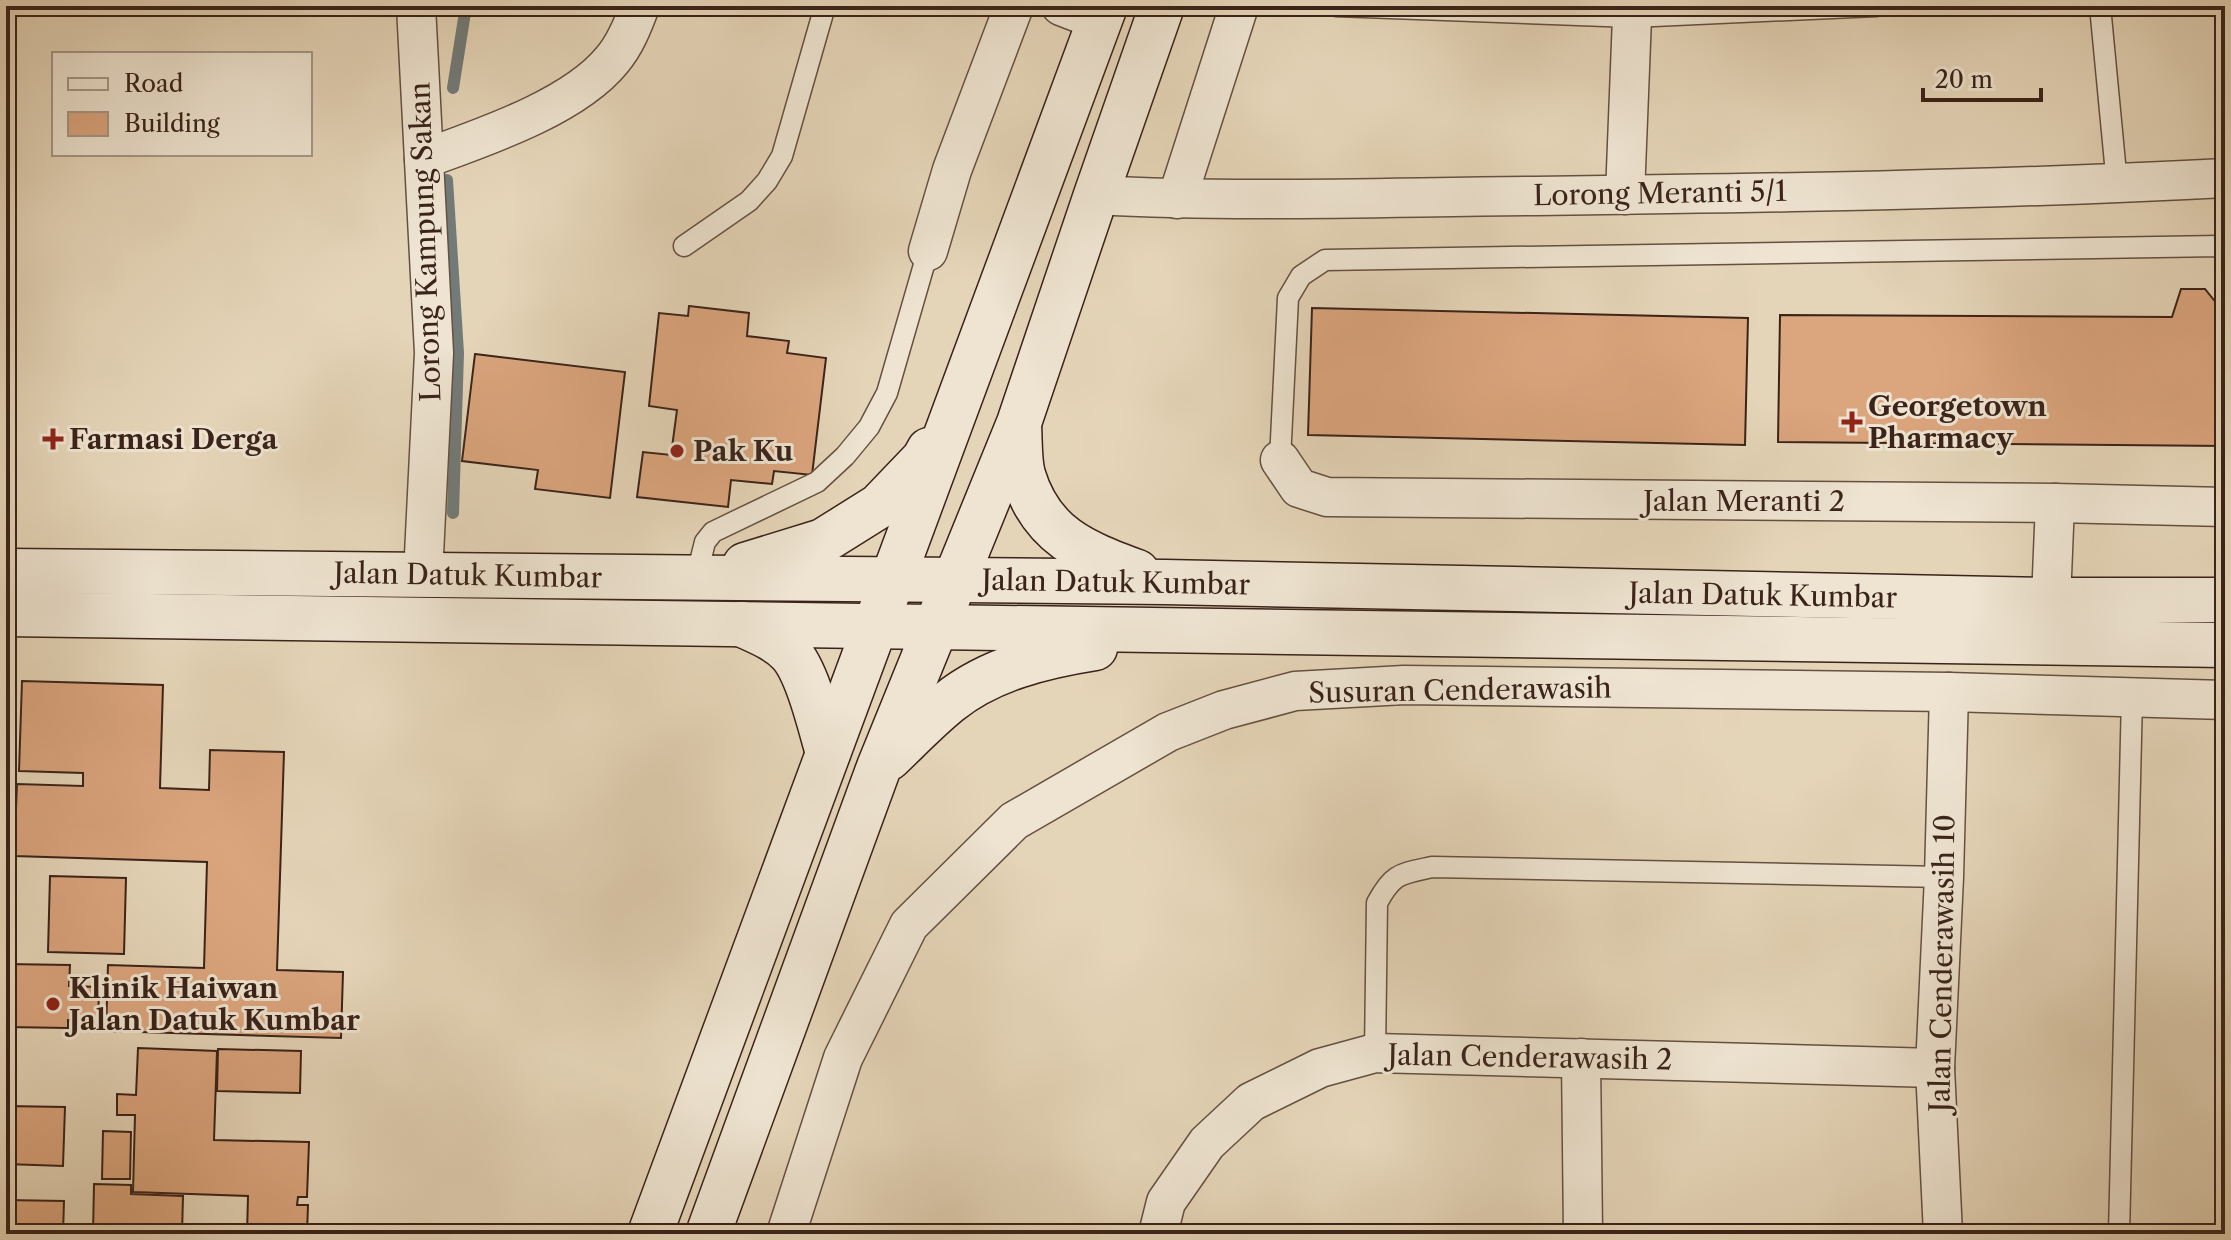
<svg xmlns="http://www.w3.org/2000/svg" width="2231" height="1240" viewBox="0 0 2231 1240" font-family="'Libre Caslon Text',serif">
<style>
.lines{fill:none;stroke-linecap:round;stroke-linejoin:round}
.stream{stroke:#737b79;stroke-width:12}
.building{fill:#dba57e;stroke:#3a231a;stroke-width:2}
.service-casing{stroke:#655042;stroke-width:23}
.minor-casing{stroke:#655042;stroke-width:41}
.secondary-casing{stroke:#3a231a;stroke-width:47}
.service{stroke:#eee4d1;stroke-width:20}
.minor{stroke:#eee4d1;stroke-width:38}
.secondary{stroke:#eee4d1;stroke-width:44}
.poi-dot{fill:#8f2418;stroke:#eee4d1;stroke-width:3}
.labels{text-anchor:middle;stroke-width:6;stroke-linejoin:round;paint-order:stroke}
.street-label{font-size:28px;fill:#3a231a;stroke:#eee4d1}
.poi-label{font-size:28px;font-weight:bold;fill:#3a231a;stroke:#eee4d1;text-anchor:start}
</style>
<rect width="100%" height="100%" fill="#e5d5b8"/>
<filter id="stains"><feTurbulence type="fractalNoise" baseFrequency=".0025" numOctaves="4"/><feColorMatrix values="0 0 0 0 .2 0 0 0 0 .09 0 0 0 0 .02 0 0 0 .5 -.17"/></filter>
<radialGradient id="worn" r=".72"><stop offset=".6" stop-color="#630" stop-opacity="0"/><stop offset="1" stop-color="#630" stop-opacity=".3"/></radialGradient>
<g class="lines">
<g class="stream">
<path d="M453,88L466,6"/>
<path d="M447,180L458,353L453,513"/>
</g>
</g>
<g class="building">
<path d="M2181,289H2205L2225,314V446L1778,442L1780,315L2172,317Z"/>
<path d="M689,306L749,313L747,336L789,341L787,353L826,358L812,475L774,471L772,484L731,480L728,507L637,497L643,452L671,455L677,410L649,406L659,313L688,316Z"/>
<path d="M1312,308L1748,318L1745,445L1308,435Z"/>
<path d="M475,354L625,372L610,498L535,489L538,470L462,461Z"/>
<path d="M22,681L163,685L160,788L209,790L210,750L284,752L277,970L343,972L341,1038L106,1031L108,965L204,968L207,862L14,856L17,784L83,786V773L19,771Z"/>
<path d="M50,876L126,878L124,954L48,952Z"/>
<path d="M6,964L70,965L69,986L99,987L98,1028H81L82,1021L68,1020V1028L6,1027Z"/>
<path d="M138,1048L217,1051L214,1140L309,1142L307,1197H298L297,1205H308L307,1234H247L248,1196L133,1192L135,1115H117V1094L136,1095Z"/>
<path d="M218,1049L301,1051L300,1093L217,1091Z"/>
<path d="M6,1106L65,1107L63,1166L6,1164Z"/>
<path d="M103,1131L131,1132L130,1179H102Z"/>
<path d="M94,1184L131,1185V1194L183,1196L182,1234H93Z"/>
<path d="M6,1200L64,1201L63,1234H6Z"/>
</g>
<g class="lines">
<defs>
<g id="service">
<path d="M1336,6L1632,17L1876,6"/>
<path d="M2100,6L2117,184"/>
<path d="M684,246L749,201L767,181L782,156L825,6"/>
<path d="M1280,460L1288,298L1301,276L1325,260L2220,246L2225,248"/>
<path d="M696,578L705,542L713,532L817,482L845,456L869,427L887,393L928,251"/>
<path d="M1375,1053L1377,903C1393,873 1400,874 1432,867L1944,877"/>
<path d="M2119,1234L2132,697"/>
</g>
<g id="minor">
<path d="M416,6L434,353L423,575"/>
<path d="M1061,6L1100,21"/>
<path d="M424,159C481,138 573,108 612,60C625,45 633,25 640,6"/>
<path d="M1096,195C1242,203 1390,197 1536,196C1766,193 1996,190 2225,178"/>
<path d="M1625,195L1632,17L1635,6"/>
<path d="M1177,199L1239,6"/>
<path d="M928,251L952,170L1014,6"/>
<path d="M1280,460L1299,488L1327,497L2055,503L2225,507"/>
<path d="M2051,600L2055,503"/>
<path d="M1581,1058L1583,1234"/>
<path d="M786,1234L843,1058L909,925L1014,821L1168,732L1224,710L1295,691L1404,685L1949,692L2225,700"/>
<path d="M1158,1234L1166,1202L1207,1143L1251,1102L1320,1068L1375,1053L1935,1068"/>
<path d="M1943,1234L1935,1068L1944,877L1949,692"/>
</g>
<g id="secondary">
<path d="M1019,425C1020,441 1019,460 1023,475C1041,536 1083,552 1137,572"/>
<path d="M745,565L823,541L879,506L924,459L929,450"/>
<path d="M6,571L1165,582L2051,600H2225"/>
<path d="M6,614L2225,645"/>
<path d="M741,624C758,632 777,639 790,653C808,673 820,726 828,753"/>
<path d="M889,758C909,739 928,719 949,702C990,669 1044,656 1095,648"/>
<path d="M650,1234C802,825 952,415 1105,6"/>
<path d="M708,1234L879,767L1019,423L1096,195L1162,6"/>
</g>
</defs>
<use href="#service" class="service-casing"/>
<use href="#minor" class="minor-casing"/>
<use href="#secondary" class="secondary-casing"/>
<use href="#service" class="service"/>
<use href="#minor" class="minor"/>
<use href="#secondary" class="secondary"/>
</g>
<g class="poi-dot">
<path d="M1848 410h8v8h8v8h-8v8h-8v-8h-8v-8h8z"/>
<path d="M49 427h8v8h8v8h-8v8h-8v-8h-8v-8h8z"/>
<circle cx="677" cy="451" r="8"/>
<circle cx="53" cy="1004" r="8"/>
</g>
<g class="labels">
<g class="street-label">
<text transform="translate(1660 193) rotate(-1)" y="10">Lorong Meranti 5/1</text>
<text transform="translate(425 242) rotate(-92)" y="10">Lorong Kampung Sakan</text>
<text x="1744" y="511">Jalan Meranti 2</text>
<text transform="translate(468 575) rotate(1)" y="10">Jalan Datuk Kumbar</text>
<text transform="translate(1116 582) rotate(1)" y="10">Jalan Datuk Kumbar</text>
<text transform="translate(1763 595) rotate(1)" y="10">Jalan Datuk Kumbar</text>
<text transform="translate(1460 690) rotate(-1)" y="10">Susuran Cenderawasih</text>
<text transform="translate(1942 963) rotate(-89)" y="10">Jalan Cenderawasih 10</text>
<text transform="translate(1530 1057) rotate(1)" y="10">Jalan Cenderawasih 2</text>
</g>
<g class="poi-label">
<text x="1868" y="416">Georgetown<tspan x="1868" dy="32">Pharmacy</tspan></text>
<text x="69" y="449">Farmasi Derga</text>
<text x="693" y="461">Pak Ku</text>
<text x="69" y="998">Klinik Haiwan<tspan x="69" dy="32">Jalan Datuk Kumbar</tspan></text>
</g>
</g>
<rect width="2231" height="1240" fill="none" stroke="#e5d5b8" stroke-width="32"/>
<rect x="8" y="8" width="2215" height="1224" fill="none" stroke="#3a231a" stroke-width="4"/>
<rect x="16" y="16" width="2199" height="1208" fill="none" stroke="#3a231a" stroke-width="2"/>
<rect x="52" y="52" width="260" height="104" fill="#eee4d1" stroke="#a69788" stroke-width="2"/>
<rect x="68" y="78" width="40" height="12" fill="#eee4d1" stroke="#a69788" stroke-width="2"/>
<text x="124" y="92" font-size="24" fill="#3a231a">Road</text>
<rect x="68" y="112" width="40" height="24" fill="#dba57e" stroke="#a69788" stroke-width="2"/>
<text x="124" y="132" font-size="24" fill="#3a231a">Building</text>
<path d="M1923 88v12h118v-12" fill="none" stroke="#3a231a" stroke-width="4"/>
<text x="1935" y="88" font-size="24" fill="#3a231a" stroke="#eee4d1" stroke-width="6" paint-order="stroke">20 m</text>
<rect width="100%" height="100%" filter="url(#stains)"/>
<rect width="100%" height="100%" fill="url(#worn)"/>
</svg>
